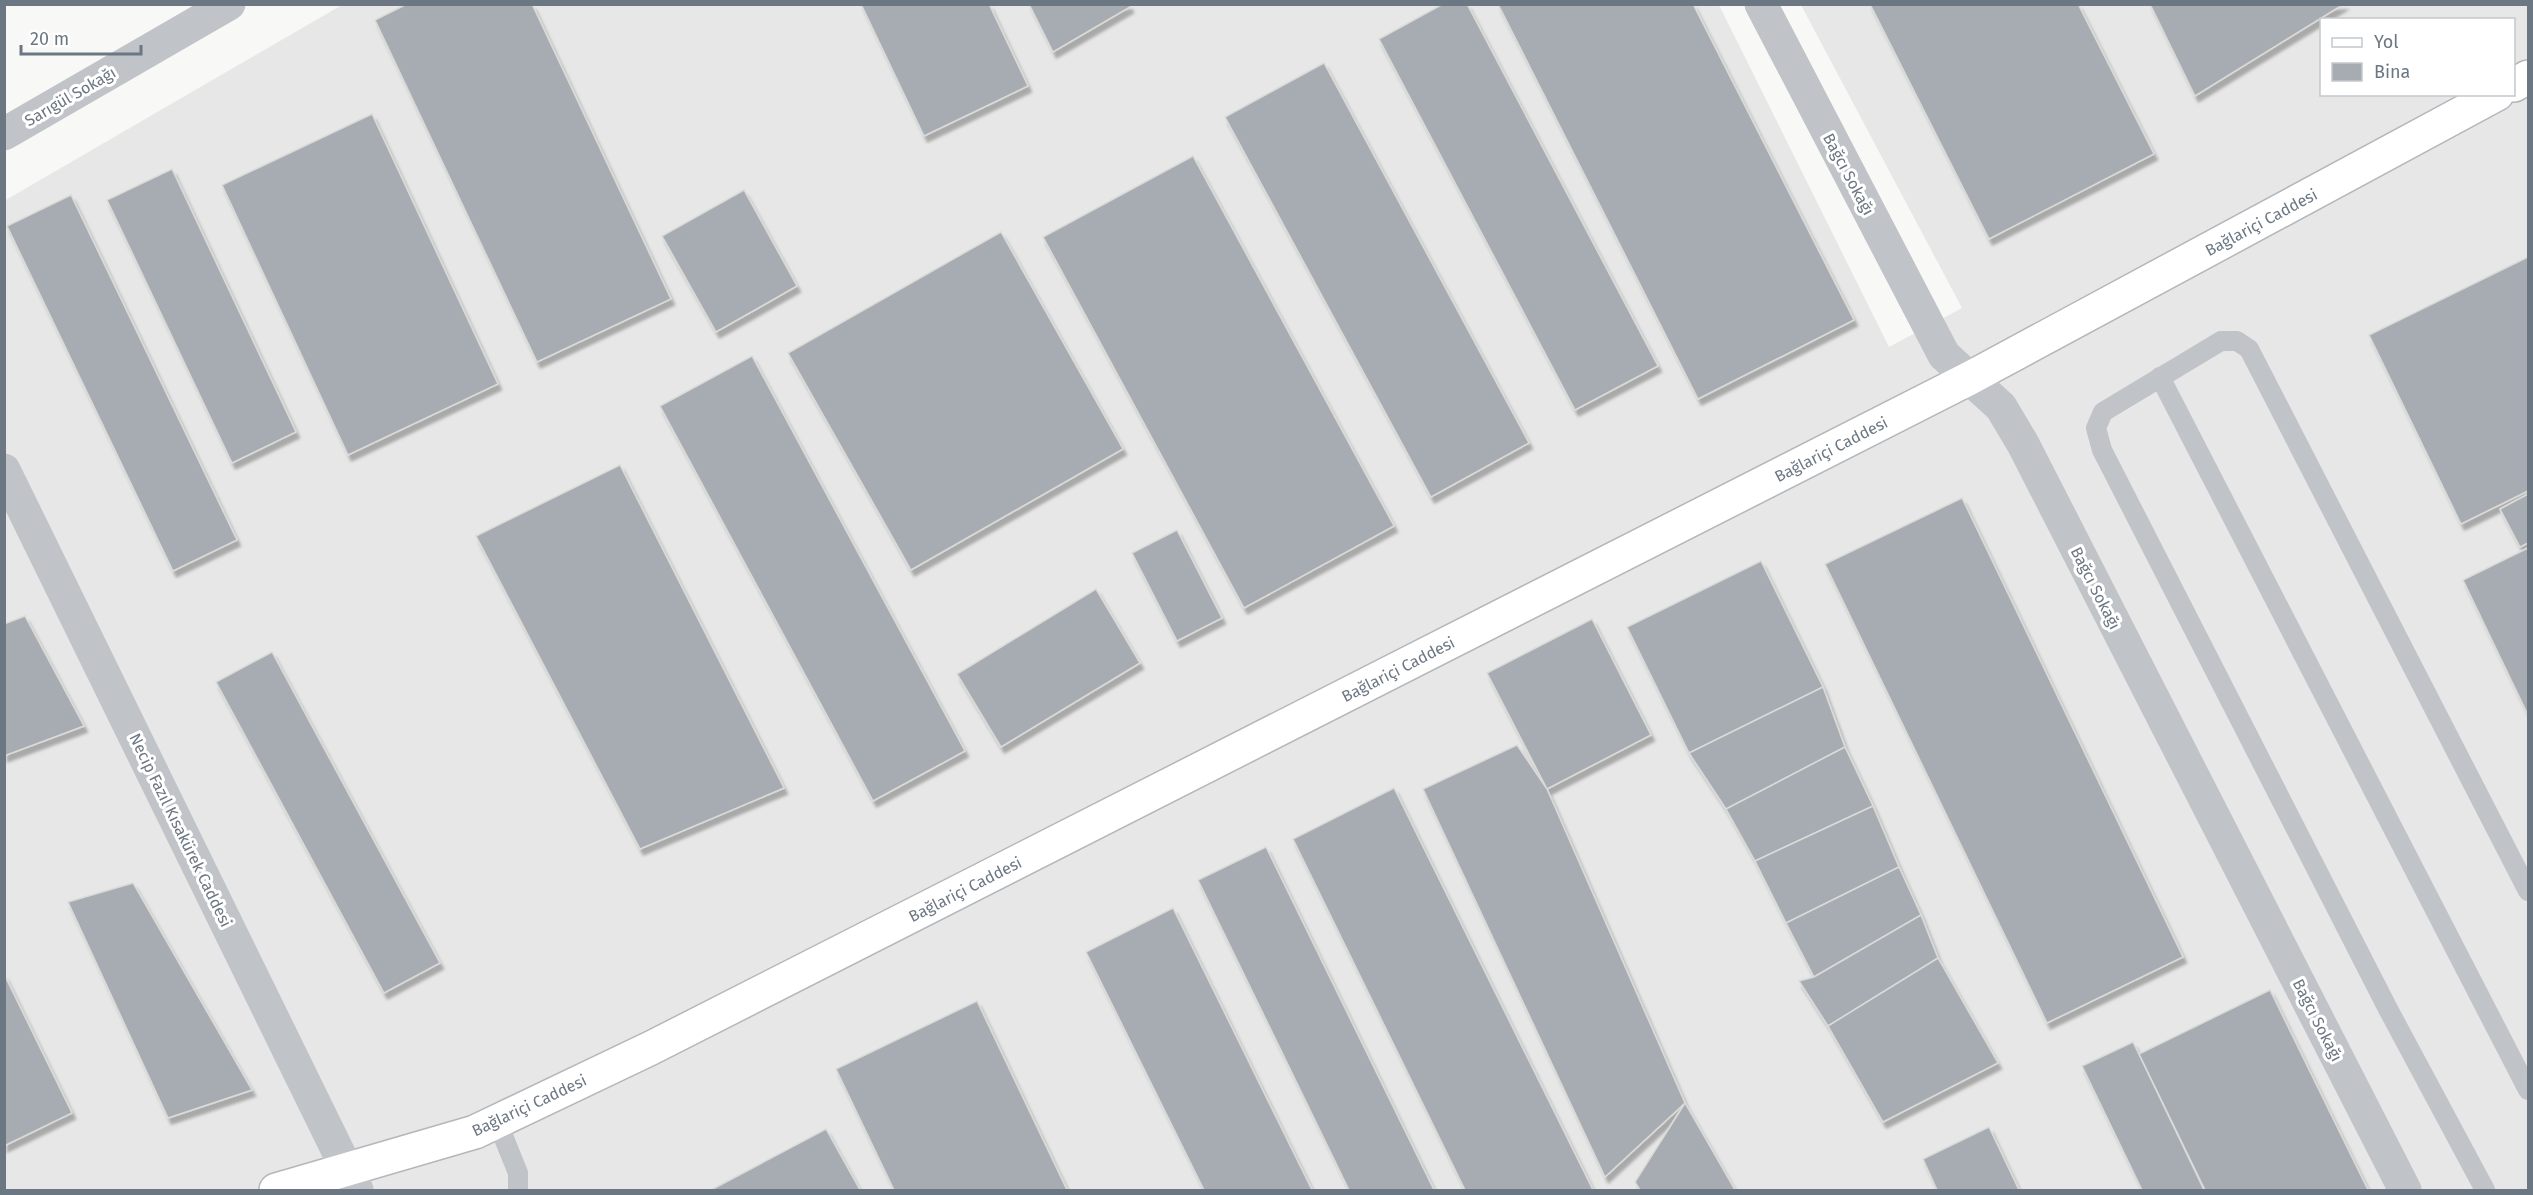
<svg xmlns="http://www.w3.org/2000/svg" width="2533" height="1195" viewBox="0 0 2533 1195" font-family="'Fira Sans',sans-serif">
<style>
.built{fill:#e6e7e6;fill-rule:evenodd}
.building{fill:#a6acb2;stroke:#dadad8;stroke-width:1.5;filter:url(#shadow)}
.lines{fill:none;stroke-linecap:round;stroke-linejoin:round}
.secondary-casing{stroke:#b3b7bb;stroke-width:36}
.service{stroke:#c0c3c7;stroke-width:20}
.minor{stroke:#c0c3c7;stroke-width:33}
.tertiary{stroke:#c0c3c7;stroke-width:33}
.secondary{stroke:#fff;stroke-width:33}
.labels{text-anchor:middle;stroke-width:6;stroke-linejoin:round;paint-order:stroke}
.street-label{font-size:16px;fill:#6b7783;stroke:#fff}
</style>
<defs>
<filter id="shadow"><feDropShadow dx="3.5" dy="6" stdDeviation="1.5" flood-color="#0004"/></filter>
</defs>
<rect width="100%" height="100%" fill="#f8f8f6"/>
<path class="built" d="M342,5H1719L1889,347L1962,308L1801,5H2528V1190H5L4,201ZM2322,20H2514V94H2322Z"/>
<g class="building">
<path d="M407,4H532L671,299L537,362L375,20Z"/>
<path d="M861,4H989L1028,86L924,136Z"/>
<path d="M1029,4H1129L1130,7L1053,52Z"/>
<path d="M1443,4H1467L1658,366L1575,410L1379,39Z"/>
<path d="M1498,4H1693L1854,320L1698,399Z"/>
<path d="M1870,4H2078L2154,154L1989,239Z"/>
<path d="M2150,4H2344L2195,96Z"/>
<path d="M1324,63L1529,443L1431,497L1225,117Z"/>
<path d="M372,114L498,384L348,455L222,185Z"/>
<path d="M1193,156L1394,526L1244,608L1043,237Z"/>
<path d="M172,169L296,432L232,463L107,200Z"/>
<path d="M744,190L797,286L716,332L662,236Z"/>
<path d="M71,195L237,540L173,571L7,226Z"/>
<path d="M1001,232L1123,449L911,570L788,353Z"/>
<path d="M2528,257V491L2461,524L2369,335Z"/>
<path d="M752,356L965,751L873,801L660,406Z"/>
<path d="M620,465L784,788L640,849L476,536Z"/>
<path d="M2528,494V543L2520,547L2500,509Z"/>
<path d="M1962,498L2183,957L2047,1023L1825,564Z"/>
<path d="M1177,530L1222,618L1177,641L1132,553Z"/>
<path d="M2528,548V715L2463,580Z"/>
<path d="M1761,561L1823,687L1689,753L1627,627Z"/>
<path d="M1096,589L1140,663L1001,747L957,674Z"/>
<path d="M25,616L84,726L4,756V624Z"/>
<path d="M1592,619L1651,735L1547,789L1487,673Z"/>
<path d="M272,652L440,963L384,993L216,682Z"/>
<path d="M1823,687L1845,747L1726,809L1689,753Z"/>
<path d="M1517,745L1547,789L1685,1103L1605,1177L1423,789Z"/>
<path d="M1845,747L1873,806L1755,861L1726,809Z"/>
<path d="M1394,788L1593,1190H1465L1293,839Z"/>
<path d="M1873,806L1899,867L1786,923L1755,861Z"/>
<path d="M1266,847L1434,1190H1349L1198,880Z"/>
<path d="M1899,867L1921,915L1814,977L1786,923Z"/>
<path d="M133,883L252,1090L168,1118L68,902Z"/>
<path d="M1173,908L1312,1190H1204L1086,952Z"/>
<path d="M1921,915L1938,958L1828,1026L1799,981L1814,977Z"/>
<path d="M1938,958L1998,1063L1883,1122L1828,1026Z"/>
<path d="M4,974L72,1113L4,1146Z"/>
<path d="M2270,990L2368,1190H2205L2139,1054Z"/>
<path d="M977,1001L1067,1190H894L836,1069Z"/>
<path d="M2133,1042L2204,1190H2142L2082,1066Z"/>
<path d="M1685,1103L1735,1190H1640L1635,1182Z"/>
<path d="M1989,1127L2019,1190H1937L1923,1159Z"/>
<path d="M826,1129L860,1190H711Z"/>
</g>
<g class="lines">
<defs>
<g id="secondary">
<path d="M2514,85L2528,77"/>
<path d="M276,1190L475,1132L651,1048L1970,378L2497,94"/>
</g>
</defs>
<use href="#secondary" class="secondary-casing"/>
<g class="service">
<path d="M2160,377L2528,1090"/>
<path d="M497,1121L518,1173V1190"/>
<path d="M2485,1190L2388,1009L2102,450L2096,428L2103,412L2221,341H2237L2249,349L2528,891"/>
</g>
<g class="minor">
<path d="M1761,4L1944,355L2001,407L2023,444L2405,1190"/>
<path d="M4,134L229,4"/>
</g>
<path class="tertiary" d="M4,470L357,1190"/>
<use href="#secondary" class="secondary"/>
</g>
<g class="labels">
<g class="street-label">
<text transform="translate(70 96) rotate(-30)" y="6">Sarıgül Sokağı</text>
<text transform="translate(1849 174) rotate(62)" y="6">Bağcı Sokağı</text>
<text transform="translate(2261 222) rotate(-28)" y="6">Bağlariçi Caddesi</text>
<text transform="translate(1831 449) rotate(-27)" y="6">Bağlariçi Caddesi</text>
<text transform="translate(2096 588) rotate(63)" y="6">Bağcı Sokağı</text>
<text transform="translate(1398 669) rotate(-27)" y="6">Bağlariçi Caddesi</text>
<text transform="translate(181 830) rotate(64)" y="6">Necip Fazıl Kısakürek Caddesi</text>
<text transform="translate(965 889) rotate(-27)" y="6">Bağlariçi Caddesi</text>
<text transform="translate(2318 1020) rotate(63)" y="6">Bağcı Sokağı</text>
<text transform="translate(529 1105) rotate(-25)" y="6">Bağlariçi Caddesi</text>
</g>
</g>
<rect width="2533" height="1195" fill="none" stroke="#6b7783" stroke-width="12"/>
<rect x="2320" y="18" width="195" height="78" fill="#ffffff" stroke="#c4c9cd" stroke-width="1.5"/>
<rect x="2332" y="38" width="30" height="9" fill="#ffffff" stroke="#c4c9cd" stroke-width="1.5"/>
<text x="2374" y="48" font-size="18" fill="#6b7783">Yol</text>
<rect x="2332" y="63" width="30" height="18" fill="#a6acb2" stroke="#c4c9cd" stroke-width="1.5"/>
<text x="2374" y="78" font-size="18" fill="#6b7783">Bina</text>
<path d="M21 45v9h120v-9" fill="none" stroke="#6b7783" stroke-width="3"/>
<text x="30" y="45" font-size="18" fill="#6b7783" stroke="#ffffff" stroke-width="4.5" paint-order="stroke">20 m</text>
</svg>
